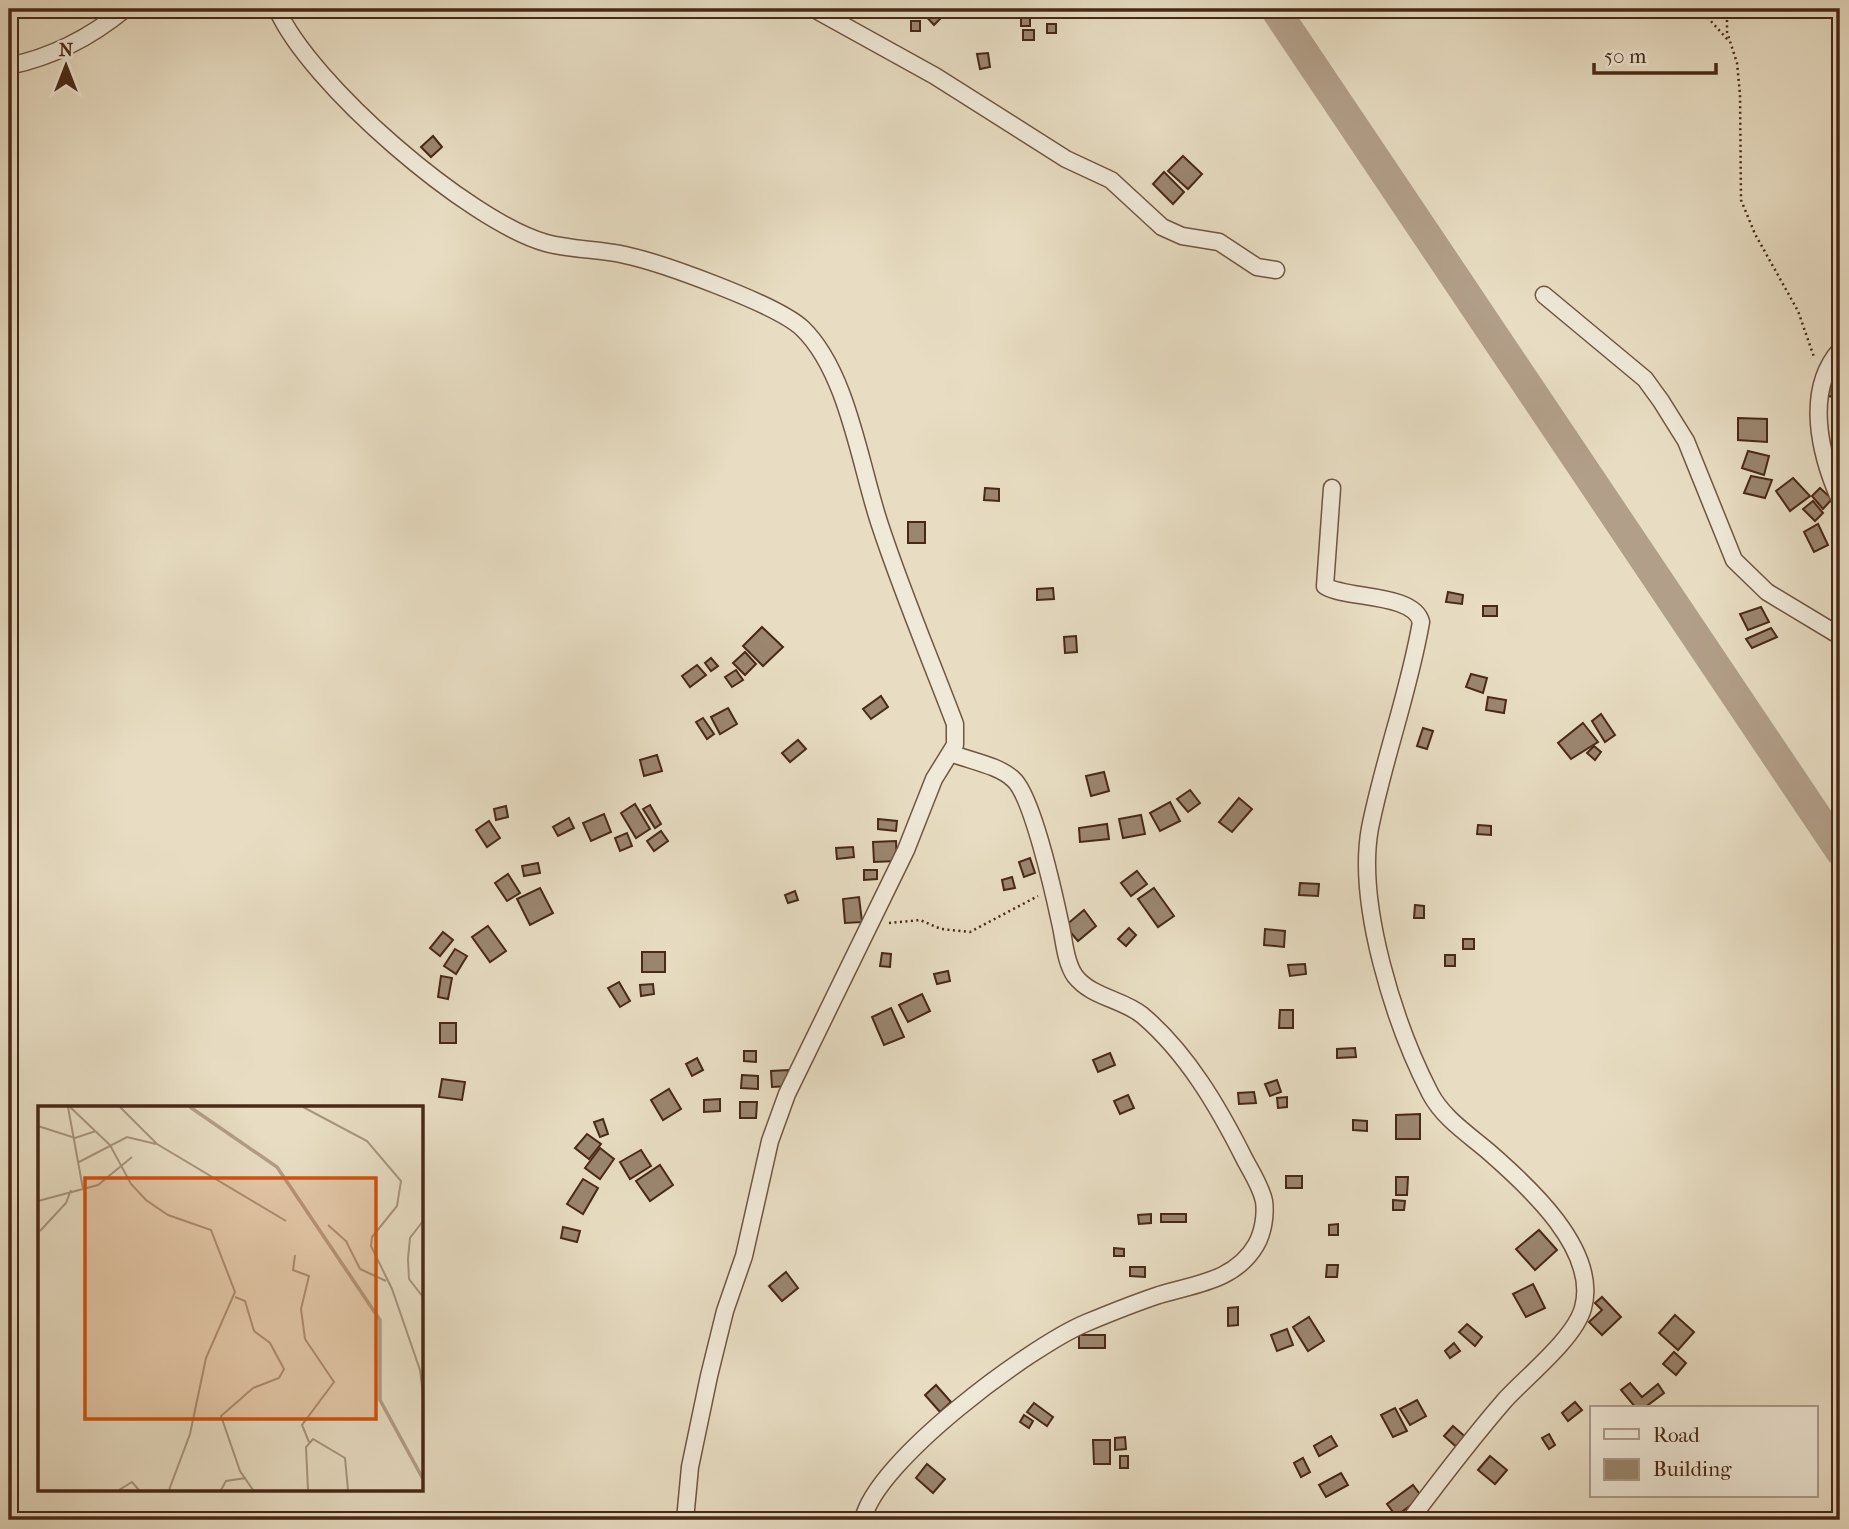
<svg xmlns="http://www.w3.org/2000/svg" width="1849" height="1529" viewBox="0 0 1849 1529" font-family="'IM FELL French Canon',serif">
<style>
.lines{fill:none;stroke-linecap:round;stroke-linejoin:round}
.river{stroke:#b29f89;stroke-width:30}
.building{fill:#9b8670;stroke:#482817;stroke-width:2}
.minor-casing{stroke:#705542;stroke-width:19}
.path{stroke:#482817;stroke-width:2.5;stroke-dasharray:2 3.5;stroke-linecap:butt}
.minor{stroke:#f0e9d8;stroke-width:16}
.inset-river{fill:none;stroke:#b29f89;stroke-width:3.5}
.inset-road{fill:none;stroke:#a8957e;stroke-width:2}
.view{fill:#d0520e;fill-opacity:0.15;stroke:#d0520e;stroke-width:3.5}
.inset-edge{fill:none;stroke:#482817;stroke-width:3.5}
</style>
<rect width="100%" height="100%" fill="#e8ddc3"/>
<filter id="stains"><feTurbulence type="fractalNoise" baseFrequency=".00286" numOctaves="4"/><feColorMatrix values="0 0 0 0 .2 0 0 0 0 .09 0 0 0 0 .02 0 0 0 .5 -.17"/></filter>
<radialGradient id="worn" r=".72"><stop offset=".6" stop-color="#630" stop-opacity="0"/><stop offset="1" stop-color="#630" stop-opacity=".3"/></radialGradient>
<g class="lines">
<path class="river" d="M1275,9L1840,851"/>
</g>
<g class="building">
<path d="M924,9H930L940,19L934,25L921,11Z"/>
<rect x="1021" y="11" width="9" height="15"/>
<rect x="911" y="21" width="9" height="10"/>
<rect x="1047" y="24" width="9" height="9"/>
<rect x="1023" y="30" width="11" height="10"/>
<path d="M988,53L990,67L980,69L977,54Z"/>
<path d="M433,136L442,147L431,157L421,147Z"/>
<path d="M1183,156L1202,174L1188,189L1168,171Z"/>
<path d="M1164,172L1184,192L1173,204L1153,184Z"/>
<path d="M1823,382H1840V397L1824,396Z"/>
<path d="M1738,418L1767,419V442L1738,440Z"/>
<path d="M1748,451L1769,456L1764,475L1742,468Z"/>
<path d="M1751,476L1772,480L1765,498L1744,493Z"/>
<path d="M1793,478L1810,496L1790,511L1776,491Z"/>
<path d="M985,488L999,489V501L984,500Z"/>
<path d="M1820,488L1832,499L1823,509L1812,496Z"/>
<path d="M1813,501L1823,513L1815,521L1803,509Z"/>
<rect x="908" y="522" width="17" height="21"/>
<path d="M1818,524L1828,545L1814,552L1804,532Z"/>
<path d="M1053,588L1054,599L1037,600V589Z"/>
<path d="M1448,592L1463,595L1462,604L1446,602Z"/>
<rect x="1483" y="606" width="14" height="10"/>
<path d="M1761,607L1769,622L1748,630L1740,614Z"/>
<path d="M762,627L783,647L763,666L743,646Z"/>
<path d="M1771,628L1777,637L1752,648L1746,639Z"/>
<path d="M1076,636L1077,652L1065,653L1064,637Z"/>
<path d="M745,652L756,664L745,675L733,663Z"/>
<path d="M711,658L718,666L711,671L705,663Z"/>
<path d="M697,665L706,675L690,687L682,676Z"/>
<path d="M736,670L743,680L732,687L725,677Z"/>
<path d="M1471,674L1487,678L1483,693L1466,687Z"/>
<path d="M1840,695V711L1836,712L1834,697Z"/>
<path d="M881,696L888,707L871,719L863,709Z"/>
<path d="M1488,697L1506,700L1504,713L1486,710Z"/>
<path d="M728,708L737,724L720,734L711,717Z"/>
<path d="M1601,714L1615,735L1605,742L1592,721Z"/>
<path d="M703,718L714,734L707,739L696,722Z"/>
<path d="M1583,723L1598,742L1571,759L1558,743Z"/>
<path d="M1423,728L1433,731L1427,749L1417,746Z"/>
<path d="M798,740L806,749L790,762L782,753Z"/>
<path d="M1594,746L1601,752L1595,760L1587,753Z"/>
<path d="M657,755L662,771L644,776L640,760Z"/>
<path d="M1104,772L1109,791L1091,796L1086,776Z"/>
<path d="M1190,790L1200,803L1188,812L1177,799Z"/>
<path d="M1239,798L1252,809L1232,832L1219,822Z"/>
<path d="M1170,802L1180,821L1160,831L1150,813Z"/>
<path d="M635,804L650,829L636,838L621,813Z"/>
<path d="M650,805L661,824L655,828L643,809Z"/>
<path d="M506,806L508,817L496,820L494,809Z"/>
<path d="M604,814L611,832L591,841L583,823Z"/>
<path d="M1141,815L1145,834L1123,838L1119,819Z"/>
<path d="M569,818L574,828L558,836L553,827Z"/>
<path d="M878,819L897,821L896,831L878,829Z"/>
<path d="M489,821L500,838L487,847L476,830Z"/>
<path d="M1107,824L1109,839L1080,842L1079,828Z"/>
<path d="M1478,825L1491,826V835L1477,834Z"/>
<path d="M661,831L668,841L654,851L647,841Z"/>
<path d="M627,833L632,846L620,851L615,838Z"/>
<path d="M896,841L897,861L874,862L873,842Z"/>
<path d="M853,847L854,857L837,859L836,848Z"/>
<path d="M1030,858L1035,873L1024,877L1019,862Z"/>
<path d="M538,863L540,873L524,876L522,866Z"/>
<path d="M864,870H877V879L864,880Z"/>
<path d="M1137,871L1147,884L1131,896L1121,883Z"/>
<path d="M508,874L520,893L507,901L495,883Z"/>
<path d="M1012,877L1015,888L1004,890L1002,880Z"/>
<path d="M1300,883L1319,884L1318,896L1299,895Z"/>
<path d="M540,888L553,913L530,925L517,899Z"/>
<path d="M1154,888L1174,916L1158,927L1138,899Z"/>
<path d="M795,891L798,900L788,903L785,895Z"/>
<path d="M859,897L862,922L845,923L843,899Z"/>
<path d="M1415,905L1424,906V918H1414Z"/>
<path d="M1084,910L1096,926L1078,941L1065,926Z"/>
<path d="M488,926L506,951L490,962L472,937Z"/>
<path d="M1129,928L1136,935L1126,946L1118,939Z"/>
<path d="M1265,929L1285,931L1284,947L1264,945Z"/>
<path d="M443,932L453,940L440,956L430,948Z"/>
<rect x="1463" y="939" width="11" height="10"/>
<path d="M455,949L467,956L456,974L444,966Z"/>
<rect x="642" y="952" width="23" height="20"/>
<path d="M882,953L891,954L890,967L880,966Z"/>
<rect x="1445" y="955" width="10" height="11"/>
<path d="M1305,964L1306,974L1290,976L1288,965Z"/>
<path d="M948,971L950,981L937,984L934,974Z"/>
<path d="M441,976L452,978L448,999L438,997Z"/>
<path d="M619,982L630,1001L620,1007L608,988Z"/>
<path d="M653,984L654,994L641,996L640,985Z"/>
<path d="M922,994L930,1011L908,1022L899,1005Z"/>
<path d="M891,1008L904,1037L884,1045L872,1017Z"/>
<path d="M1280,1010H1293V1028H1279Z"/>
<rect x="440" y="1023" width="16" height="20"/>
<path d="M1355,1048L1356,1057L1337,1058V1049Z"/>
<path d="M744,1051H756V1062L744,1061Z"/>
<path d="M1110,1053L1115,1065L1098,1072L1093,1060Z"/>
<path d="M697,1058L703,1070L692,1076L686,1064Z"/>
<path d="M788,1070L789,1086L772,1087L771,1071Z"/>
<path d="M742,1075L758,1076V1089L741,1088Z"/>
<path d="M442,1079L465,1082L462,1100L439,1097Z"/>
<path d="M1277,1080L1281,1092L1270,1096L1265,1084Z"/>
<path d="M669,1089L681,1109L663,1120L651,1100Z"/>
<path d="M1254,1092L1256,1103L1239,1104L1238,1093Z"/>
<path d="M1128,1095L1134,1108L1120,1114L1114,1101Z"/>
<path d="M1287,1097V1107L1278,1108L1277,1098Z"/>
<path d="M720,1099V1111L704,1112V1100Z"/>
<path d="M740,1102H757L756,1118H740Z"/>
<path d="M1420,1114V1139H1396V1115Z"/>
<path d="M603,1119L608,1134L600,1137L594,1122Z"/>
<path d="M1353,1120L1367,1121V1131L1353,1130Z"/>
<path d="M587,1134L601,1144L589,1159L575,1148Z"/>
<path d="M600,1148L614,1159L600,1179L585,1168Z"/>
<path d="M641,1150L651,1166L630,1179L620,1162Z"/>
<path d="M660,1165L673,1185L650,1201L636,1181Z"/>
<rect x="1286" y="1176" width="16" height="12"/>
<path d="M1396,1177H1408L1407,1195H1396Z"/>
<path d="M583,1179L598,1188L583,1214L567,1204Z"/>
<path d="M1393,1200L1405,1201L1404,1210H1393Z"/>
<path d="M1151,1214V1223L1139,1224L1138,1215Z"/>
<rect x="1161" y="1214" width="25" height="8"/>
<path d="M1338,1224V1235H1329V1225Z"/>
<path d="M563,1227L580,1231L577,1242L561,1238Z"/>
<path d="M1539,1230L1557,1250L1535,1270L1516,1249Z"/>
<path d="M1114,1248L1124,1249V1256H1114Z"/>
<path d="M1327,1265H1338L1337,1277H1326Z"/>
<path d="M1130,1267H1145V1277L1130,1276Z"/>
<path d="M786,1272L798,1288L782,1301L769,1286Z"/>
<path d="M1533,1284L1545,1308L1526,1317L1513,1294Z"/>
<path d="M1602,1297L1621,1317L1602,1335L1589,1322L1602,1310L1595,1303Z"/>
<path d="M1238,1307V1325L1228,1326V1308Z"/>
<path d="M1675,1315L1694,1332L1678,1350L1659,1333Z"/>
<path d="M1309,1317L1324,1341L1308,1351L1293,1327Z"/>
<path d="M1467,1324L1482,1337L1475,1346L1459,1332Z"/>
<path d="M1287,1329L1293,1345L1277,1351L1271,1335Z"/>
<rect x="1079" y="1335" width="26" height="13"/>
<path d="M1454,1343L1460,1351L1450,1358L1445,1351Z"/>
<path d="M1674,1352L1686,1363L1676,1375L1663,1364Z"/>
<path d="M1630,1383L1642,1397L1658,1384L1664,1393L1644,1408H1636L1621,1390Z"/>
<path d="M936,1385L951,1402L940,1412L925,1395Z"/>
<path d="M1417,1400L1426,1416L1410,1425L1400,1409Z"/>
<path d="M1575,1402L1582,1410L1568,1421L1562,1413Z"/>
<path d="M1034,1403L1053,1417L1047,1426L1027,1412Z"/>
<path d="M1395,1408L1407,1431L1393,1437L1381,1415Z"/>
<path d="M1024,1415L1033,1421L1029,1428L1020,1422Z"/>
<path d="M1453,1426L1469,1440L1460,1450L1444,1436Z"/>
<path d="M1549,1434L1555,1445L1549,1449L1542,1438Z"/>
<path d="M1331,1436L1337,1446L1319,1456L1314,1446Z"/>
<path d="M1125,1437L1126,1449L1115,1450V1438Z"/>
<path d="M1093,1440H1110V1464H1094Z"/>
<rect x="1120" y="1456" width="8" height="12"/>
<path d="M1490,1456L1507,1470L1495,1484L1478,1470Z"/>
<path d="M1303,1458L1310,1472L1301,1477L1294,1463Z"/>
<path d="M927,1464L945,1479L933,1493L916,1478Z"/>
<path d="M1341,1473L1348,1485L1326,1497L1319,1485Z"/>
<path d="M1413,1485L1422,1497L1396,1516L1387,1504Z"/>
</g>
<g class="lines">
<defs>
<g id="minor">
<path d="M277,9C309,83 468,221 546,243C572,250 599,249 625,255C662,263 776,304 802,328C848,372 860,466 880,525C902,592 930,658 955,724V745L934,779L906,850L787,1094L770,1141L744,1256L725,1311L709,1376L690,1467L685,1520"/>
<path d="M814,9L935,76L1066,159L1111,180L1162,227L1182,236L1219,242L1257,267L1276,270"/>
<path d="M9,66C52,57 91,37 125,9"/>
<path d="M1544,295L1645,379L1661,401L1686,441L1734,560L1767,592L1840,636"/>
<path d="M1840,350C1804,391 1820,455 1840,500"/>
<path d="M1332,488L1325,586C1345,599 1414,593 1421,622C1409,692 1384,758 1370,828C1356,904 1395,1025 1430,1093C1443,1118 1468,1134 1489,1152C1528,1186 1599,1250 1583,1308C1575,1338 1527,1376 1505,1400C1472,1438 1440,1480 1410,1520"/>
<path d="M863,1520C875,1461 1031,1346 1086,1323C1110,1313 1135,1303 1159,1295C1195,1284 1235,1281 1256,1245C1263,1233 1266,1215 1264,1201C1261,1187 1252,1173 1245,1160C1219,1108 1187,1053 1142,1015C1122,999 1091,997 1075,976C1065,962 1064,938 1060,922C1054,894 1032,795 1013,779C998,765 970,761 951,753"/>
</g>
</defs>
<use href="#minor" class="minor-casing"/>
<g class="path">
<path d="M1700,9L1728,40"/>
<path d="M1727,9V32L1737,63L1740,94L1741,200L1755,234L1798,311L1814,357"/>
<path d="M889,923L920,920L941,929L970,932L1038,896"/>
</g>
<use href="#minor" class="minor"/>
</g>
<g transform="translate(38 1106)">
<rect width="385" height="385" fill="#e8ddc3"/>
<path class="inset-river" d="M152,1L239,61L342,214V294L385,373"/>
<path class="inset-road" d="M30,1L45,83M32,1L72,39L93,78L108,94L130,109L173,124L197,186L168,252L152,328L131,384M82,1L119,38L248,115M265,1L329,35L363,75L359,100L334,131L333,140L354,183L382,264L385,289M0,20L37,32L58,25M41,56L89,31L118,38M0,95L60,79L94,51M385,115L372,132L370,153L371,173L385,191M290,119L308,135L322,163L348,175M2,125L28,97L33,84M257,149L255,164L271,170L263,203L267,233L296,276L264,319L271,336M197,191L207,195L216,225L232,237L246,263L241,272L215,282L183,310L202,365L215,384M81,384L94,376L101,384M183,384L188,375L208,372M270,384L268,341L275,333L307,352L310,384"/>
<path class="view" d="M47,72H338V313H47Z"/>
<rect width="385" height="385" class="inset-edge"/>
</g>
<rect width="1849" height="1529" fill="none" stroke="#e8ddc3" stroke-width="35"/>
<rect x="10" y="10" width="1828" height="1508" fill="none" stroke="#482817" stroke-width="3.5"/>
<rect x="18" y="18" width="1814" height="1494" fill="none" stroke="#482817" stroke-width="2"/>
<rect x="1590" y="1406" width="228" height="91" fill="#f0e9d8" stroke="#ad9c8b" stroke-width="2"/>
<rect x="1604" y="1429" width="35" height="10" fill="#f0e9d8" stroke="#ad9c8b" stroke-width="2"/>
<text x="1653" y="1442" font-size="21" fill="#482817">Road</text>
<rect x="1604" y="1459" width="35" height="21" fill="#9b8670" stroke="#ad9c8b" stroke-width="2"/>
<text x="1653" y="1476" font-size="21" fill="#482817">Building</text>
<g transform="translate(66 66)" stroke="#f0e9d8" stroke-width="5" paint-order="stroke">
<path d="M0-5L12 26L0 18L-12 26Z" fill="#482817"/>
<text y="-10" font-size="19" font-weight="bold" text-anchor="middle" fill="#482817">N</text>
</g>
<path d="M1594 63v10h122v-10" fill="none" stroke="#482817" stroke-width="3.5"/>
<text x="1604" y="63" font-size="21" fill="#482817" stroke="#f0e9d8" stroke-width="5" paint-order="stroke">50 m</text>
<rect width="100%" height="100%" filter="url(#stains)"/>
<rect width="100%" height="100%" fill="url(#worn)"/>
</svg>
